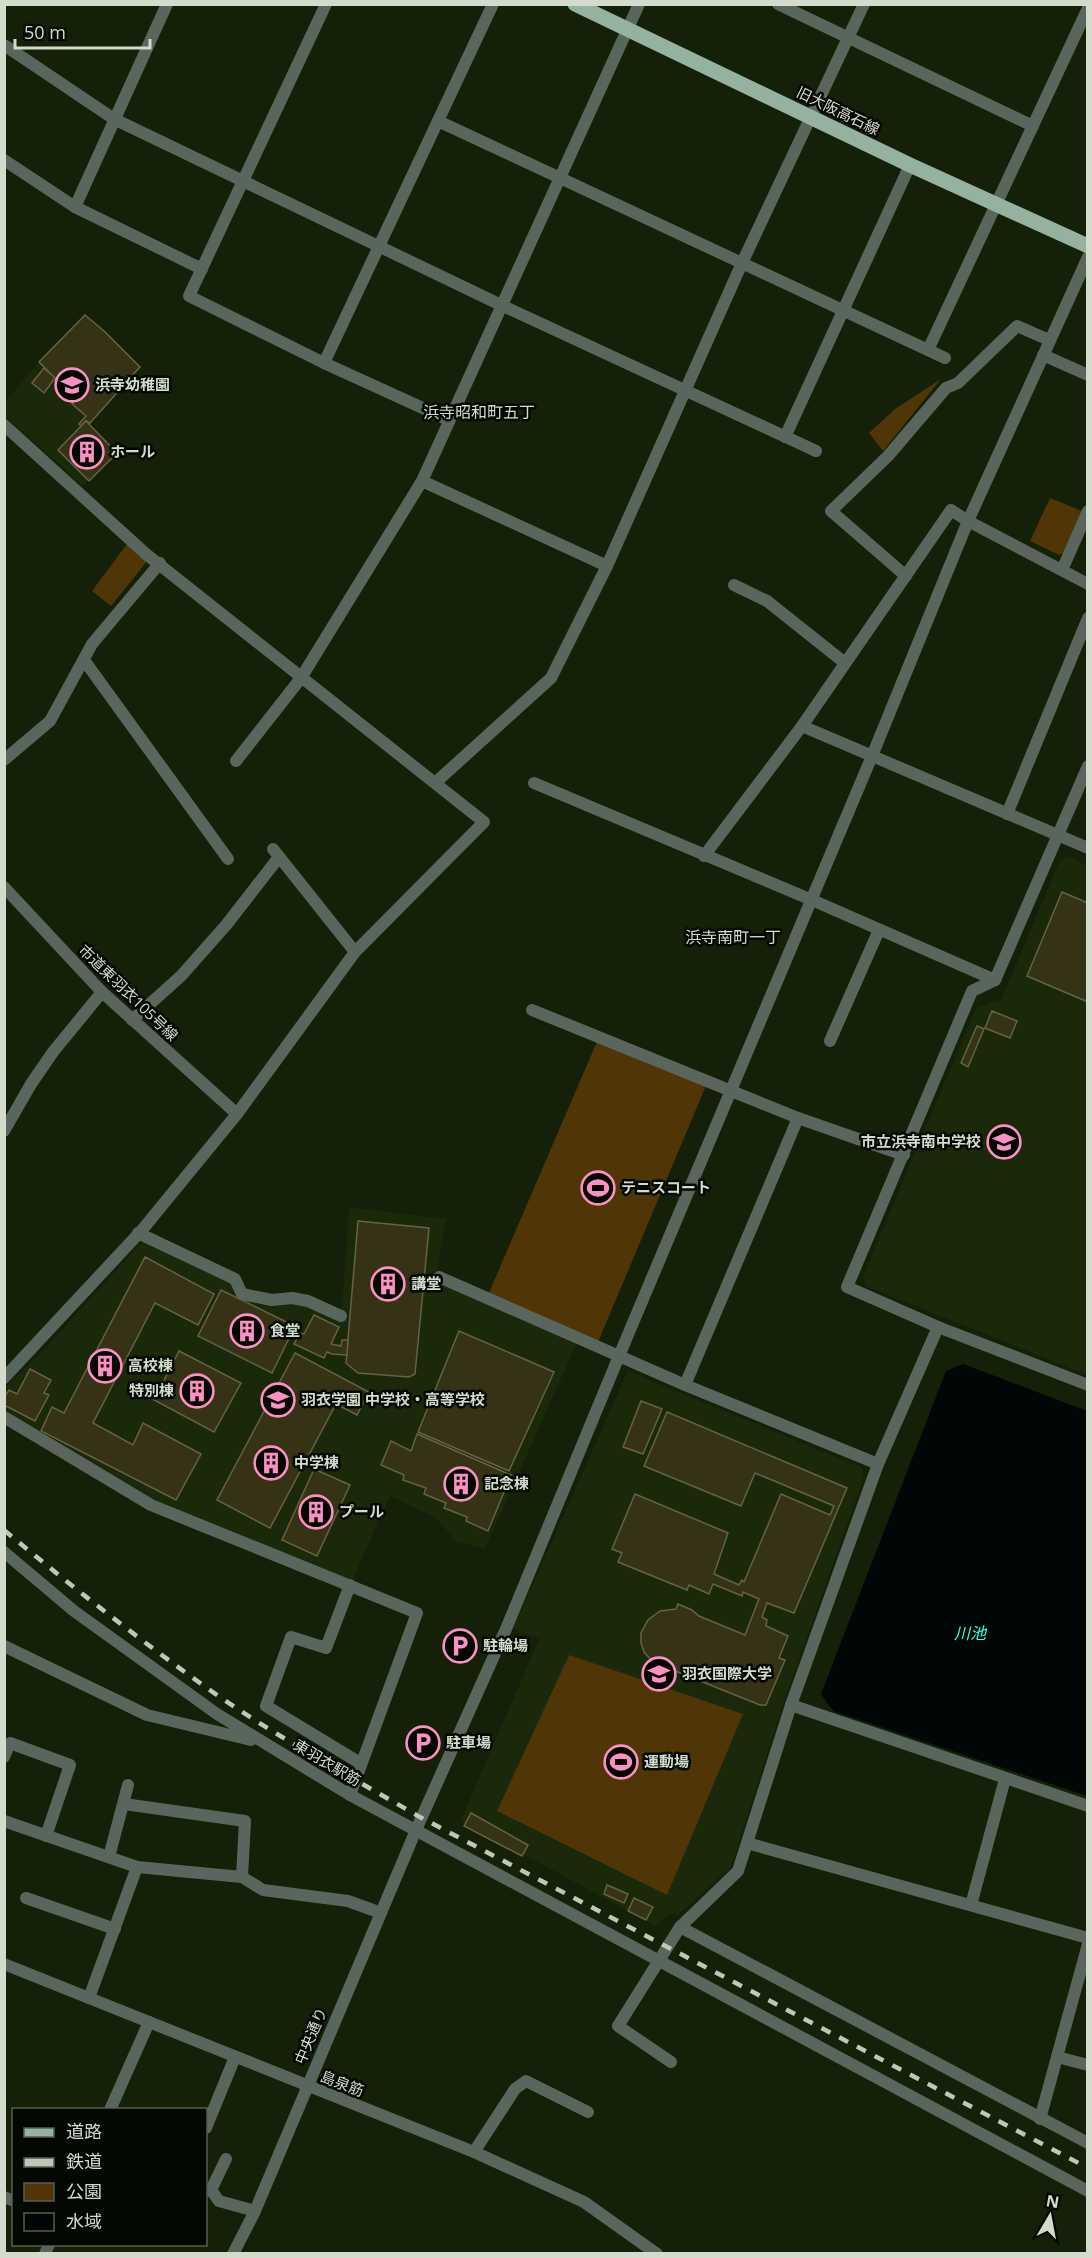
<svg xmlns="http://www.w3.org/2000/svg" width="1092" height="2258" viewBox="0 0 1092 2258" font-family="'Open Sans','Noto Sans JP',sans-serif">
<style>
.built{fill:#192909}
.green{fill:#503507}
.water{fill:#000706}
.building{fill:#353215;stroke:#666344;stroke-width:1.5}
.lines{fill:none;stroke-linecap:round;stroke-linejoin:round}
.minor{stroke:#59665e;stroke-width:12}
.primary{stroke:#95b2a1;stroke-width:15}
.rail{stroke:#bfc8b7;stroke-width:4.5;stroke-dasharray:10 10;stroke-linecap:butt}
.labels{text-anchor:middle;stroke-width:5;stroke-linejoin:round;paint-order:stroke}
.street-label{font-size:15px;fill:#d3dccc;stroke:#040802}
.poi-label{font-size:15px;font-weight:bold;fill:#d3dccc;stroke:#040802;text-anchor:start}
.neighbourhood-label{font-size:16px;fill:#d3dccc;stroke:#040802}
.water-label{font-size:16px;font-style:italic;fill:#3ffdf0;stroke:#040802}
</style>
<rect width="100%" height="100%" fill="#142008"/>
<g class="built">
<path d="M85,315L104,331L140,367L90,423L117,453L89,481L82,485L5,416V402L39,362Z"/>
<path d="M1069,857L1087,865V1375L866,1286L863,1276L976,1008L996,1001L1000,1003L1060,860Z"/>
<path d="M349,1207L446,1219L436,1280L577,1343L485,1549L456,1541L436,1518L390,1496L352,1581L164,1507L5,1411L4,1388L37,1357L144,1240L232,1280L239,1296L294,1300L341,1319Z"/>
<path d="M628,1371L862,1468L864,1477L781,1710L731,1867L678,1915L670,1913L655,1926L461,1820L539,1639L513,1629Z"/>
</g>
<g class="green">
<path d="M941,379L883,451L869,433L895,409Z"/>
<path d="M1050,498L1082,511L1063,553L1059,555L1030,541Z"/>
<path d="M127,544L148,560L111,606L92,591Z"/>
<path d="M599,1037L708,1081L598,1342L488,1295Z"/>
<path d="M569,1655L743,1714L667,1895L497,1811Z"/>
</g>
<path class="water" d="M963,1364L1087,1411V1796L833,1711L821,1694L946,1371Z"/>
<g class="building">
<path d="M85,315L104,331L140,367L90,423L86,421L81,426L79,424L86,416L72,404L84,391L68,376L60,383L39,362Z"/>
<path d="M44,368L55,378L44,393L32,383Z"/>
<path d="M86,421L117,453L89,481L58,450Z"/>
<path d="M1062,892L1088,903V1002L1027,976Z"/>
<path d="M992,1011L1017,1021L1010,1038L985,1028Z"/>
<path d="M977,1026L984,1029L968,1067L961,1063Z"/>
<path d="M358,1221L429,1228L415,1374L409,1377L358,1373L346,1363Z"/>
<path d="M145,1257L214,1294L198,1325L155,1303L93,1423L133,1445L143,1423L201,1454L176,1500L41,1431L52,1407L64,1413Z"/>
<path d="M221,1290L295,1326L272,1373L198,1336Z"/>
<path d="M314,1315L339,1327L331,1344L341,1346L342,1340H348L347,1355L332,1354L327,1352L324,1358L294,1344L300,1333L304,1334Z"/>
<path d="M459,1331L554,1372L509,1471L418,1432Z"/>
<path d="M179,1351L241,1383L214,1432L154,1400Z"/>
<path d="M295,1353L369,1392L357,1415L336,1404L270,1528L217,1500Z"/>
<path d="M30,1369L51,1380L44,1393L49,1395L35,1421L4,1405V1398L9,1390L17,1394Z"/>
<path d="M641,1401L662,1409L643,1454L623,1447Z"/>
<path d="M667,1412L847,1488L794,1613L767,1603L762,1617L767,1620L766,1626L788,1636L779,1658L785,1660L766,1705H760L653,1662L644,1652L641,1643V1633L648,1620L660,1611L676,1609L678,1604L692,1610L699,1616L745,1635L759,1599L743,1592L742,1596L713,1584L709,1594L689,1585L687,1590L618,1562L622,1553L612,1549L635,1494L728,1533L714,1574L739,1585L742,1580L744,1582L781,1494L830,1515L834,1506L755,1473L741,1506L644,1466Z"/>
<path d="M417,1434L511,1475L488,1531L466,1521L467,1517L444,1508L446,1503L424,1494L426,1488L403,1480L404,1475L381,1465L391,1441L411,1451Z"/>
<path d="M314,1469L350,1485L317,1556L282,1540Z"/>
<path d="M471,1813L528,1845L522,1856L464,1826Z"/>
<path d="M607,1885L628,1894L624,1903L604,1894Z"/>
<path d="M634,1898L653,1907L646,1920L628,1911Z"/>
</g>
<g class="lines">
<g class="minor">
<path d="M326,4L189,296L324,363L449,420"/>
<path d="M778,4L1033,126"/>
<path d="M4,45L114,119L501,305L816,451"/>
<path d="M438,121L945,358"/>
<path d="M4,160L75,207L202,269"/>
<path d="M75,207L167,4"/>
<path d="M928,350L1088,8"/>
<path d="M1043,355L1088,375"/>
<path d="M324,363L493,4"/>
<path d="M4,425L146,554L484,822L355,952L237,1114L142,1230L4,1378"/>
<path d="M785,437L910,165"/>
<path d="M422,481L607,566"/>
<path d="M1062,570L1088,511"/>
<path d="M906,576L831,511L888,456L946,388L958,383L1017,326L1049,340"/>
<path d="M734,585L767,601L845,663"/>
<path d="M84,660L228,859"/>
<path d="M802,726L1088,848"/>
<path d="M4,760L50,721L92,644L160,563"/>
<path d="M236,761L301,678L422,481L639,4"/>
<path d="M1088,766L995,980L972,991L847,1287L938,1327L1088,1385"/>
<path d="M435,783L551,678L607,566L742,263L864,4"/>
<path d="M534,783L812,900L995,980"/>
<path d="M1007,814L1088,618"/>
<path d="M273,849L355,952"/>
<path d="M704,856L802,726L951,510L968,521L1088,584"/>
<path d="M4,887L102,992L237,1114"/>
<path d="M532,1010L798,1118L904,1155"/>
<path d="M132,1020L181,976L227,924L279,857"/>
<path d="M830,1041L879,930"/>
<path d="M4,1131L31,1084L53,1052L102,992"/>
<path d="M138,1233L235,1279L242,1294L272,1300L292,1298L308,1301L341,1316"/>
<path d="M439,1277L685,1385L878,1464"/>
<path d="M685,1385L798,1118"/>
<path d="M4,1417L151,1505L417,1613L350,1795"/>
<path d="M4,1552L74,1611L217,1714L350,1795L1088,2191"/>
<path d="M350,1585L326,1648L291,1637L266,1706L360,1763"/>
<path d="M4,1646L147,1715L251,1740"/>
<path d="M791,1705L1088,1806"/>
<path d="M4,1757L10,1743L70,1765L46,1836"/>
<path d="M124,1804L245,1821L242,1877"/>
<path d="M4,1821L137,1867L242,1877L263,1890L348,1901L381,1913"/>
<path d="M747,1843L1088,1938"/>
<path d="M109,1857L128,1785"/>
<path d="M26,1898L115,1929"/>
<path d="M971,1905L1005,1779"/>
<path d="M680,1927L1088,2143"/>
<path d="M4,1964L474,2152L584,2202L657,2254"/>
<path d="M89,1998L137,1867"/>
<path d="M1057,2057L1088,2065"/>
<path d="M671,2062L618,2026L680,1927L738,1871L791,1705L878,1464L938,1327"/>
<path d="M110,2110L149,2022"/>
<path d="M1040,2119L1088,1944"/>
<path d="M206,2128L235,2057"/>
<path d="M474,2152L515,2089L526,2081L588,2112"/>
<path d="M226,2159L211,2190L219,2201L255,2211"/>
<path d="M4,2197L14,2201"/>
<path d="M45,2254L49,2244"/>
<path d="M233,2254L255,2211L416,1830L506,1629L619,1356L872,756L968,521L1088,257"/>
</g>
<path class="primary" d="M575,4L910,165L1088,246"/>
<path class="rail" d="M4,1530C70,1585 137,1638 207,1688C273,1735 348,1775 418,1816L1088,2168"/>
</g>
<defs>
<symbol id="school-ring" viewBox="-11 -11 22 22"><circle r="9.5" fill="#040802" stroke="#fc8fc3" stroke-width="1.5"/><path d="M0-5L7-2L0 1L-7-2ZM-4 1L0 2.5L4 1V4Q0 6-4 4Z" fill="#fc8fc3"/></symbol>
<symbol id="building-ring" viewBox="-11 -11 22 22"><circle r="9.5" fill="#040802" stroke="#fc8fc3" stroke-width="1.5"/><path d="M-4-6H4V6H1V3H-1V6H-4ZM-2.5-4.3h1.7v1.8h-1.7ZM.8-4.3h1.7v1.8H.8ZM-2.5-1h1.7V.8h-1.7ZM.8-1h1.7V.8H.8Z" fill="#fc8fc3"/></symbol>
<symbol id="stadium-ring" viewBox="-11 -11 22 22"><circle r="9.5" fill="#040802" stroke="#fc8fc3" stroke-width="1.5"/><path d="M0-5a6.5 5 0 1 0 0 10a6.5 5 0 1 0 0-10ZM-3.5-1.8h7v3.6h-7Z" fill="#fc8fc3"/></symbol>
<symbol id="parking-ring" viewBox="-11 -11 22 22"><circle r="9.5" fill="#040802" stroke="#fc8fc3" stroke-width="1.5"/><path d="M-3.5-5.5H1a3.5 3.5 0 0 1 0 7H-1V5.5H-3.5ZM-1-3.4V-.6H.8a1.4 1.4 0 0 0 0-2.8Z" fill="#fc8fc3"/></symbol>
</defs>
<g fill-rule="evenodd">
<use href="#school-ring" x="53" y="366" width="38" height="38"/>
<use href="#building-ring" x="68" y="433" width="38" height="38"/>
<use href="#school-ring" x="985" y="1123" width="38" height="38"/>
<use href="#stadium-ring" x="579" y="1169" width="38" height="38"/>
<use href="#building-ring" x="369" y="1265" width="38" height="38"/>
<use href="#building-ring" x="228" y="1312" width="38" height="38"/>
<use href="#building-ring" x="86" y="1347" width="38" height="38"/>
<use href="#building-ring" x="178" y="1372" width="38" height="38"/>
<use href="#school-ring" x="259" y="1381" width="38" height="38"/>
<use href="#building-ring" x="252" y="1444" width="38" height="38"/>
<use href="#building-ring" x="442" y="1465" width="38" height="38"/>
<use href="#building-ring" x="297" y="1493" width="38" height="38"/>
<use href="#parking-ring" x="441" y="1627" width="38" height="38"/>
<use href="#school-ring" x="640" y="1655" width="38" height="38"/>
<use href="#parking-ring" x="404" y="1724" width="38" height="38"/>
<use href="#stadium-ring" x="602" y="1743" width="38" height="38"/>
</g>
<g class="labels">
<g class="street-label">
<text transform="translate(838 111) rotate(26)" y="5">旧大阪高石線</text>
<text transform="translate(128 993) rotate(44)" y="5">市道東羽衣105号線</text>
<text transform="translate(327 1763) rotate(31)" y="5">東羽衣駅筋</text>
<text transform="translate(311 2036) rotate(-67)" y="5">中央通り</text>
<text transform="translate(342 2084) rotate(21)" y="5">島泉筋</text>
</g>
<g class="poi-label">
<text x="95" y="390">浜寺幼稚園</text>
<text x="110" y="457">ホール</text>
<text x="981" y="1147" text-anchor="end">市立浜寺南中学校</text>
<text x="621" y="1193">テニスコート</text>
<text x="411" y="1289">講堂</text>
<text x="270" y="1336">食堂</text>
<text x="128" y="1371">高校棟</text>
<text x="174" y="1396" text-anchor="end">特別棟</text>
<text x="301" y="1405">羽衣学園 中学校・高等学校</text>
<text x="294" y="1468">中学棟</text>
<text x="484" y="1489">記念棟</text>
<text x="339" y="1517">プール</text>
<text x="483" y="1651">駐輪場</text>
<text x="682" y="1679">羽衣国際大学</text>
<text x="446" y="1748">駐車場</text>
<text x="644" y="1767">運動場</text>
</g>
<g class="neighbourhood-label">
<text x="479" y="418">浜寺昭和町五丁</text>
<text x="733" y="943">浜寺南町一丁</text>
</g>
<g class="water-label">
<text x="970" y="1639">川池</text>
</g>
</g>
<rect width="1092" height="2258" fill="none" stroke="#d3dccc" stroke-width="12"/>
<rect x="12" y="2108" width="195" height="138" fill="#040802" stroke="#575d53" stroke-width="1.5"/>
<rect x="24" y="2128" width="30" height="9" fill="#95b2a1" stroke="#575d53" stroke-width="1.5"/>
<text x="66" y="2138" font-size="18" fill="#d3dccc">道路</text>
<rect x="24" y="2158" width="30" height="9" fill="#bfc8b7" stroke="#575d53" stroke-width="1.5"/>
<text x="66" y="2168" font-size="18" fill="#d3dccc">鉄道</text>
<rect x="24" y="2183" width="30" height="18" fill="#503507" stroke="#575d53" stroke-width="1.5"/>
<text x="66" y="2198" font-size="18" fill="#d3dccc">公園</text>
<rect x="24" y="2213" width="30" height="18" fill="#000706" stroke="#575d53" stroke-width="1.5"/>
<text x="66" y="2228" font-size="18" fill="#d3dccc">水域</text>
<g transform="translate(1050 2216) rotate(10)" stroke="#040802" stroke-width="4.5" paint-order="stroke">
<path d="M0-4.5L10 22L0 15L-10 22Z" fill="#d3dccc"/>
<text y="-9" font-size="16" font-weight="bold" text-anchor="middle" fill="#d3dccc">N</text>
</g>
<path d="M15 39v9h135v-9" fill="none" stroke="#d3dccc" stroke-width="3"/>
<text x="24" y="39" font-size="18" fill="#d3dccc" stroke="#040802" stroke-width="4.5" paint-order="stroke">50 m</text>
</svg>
